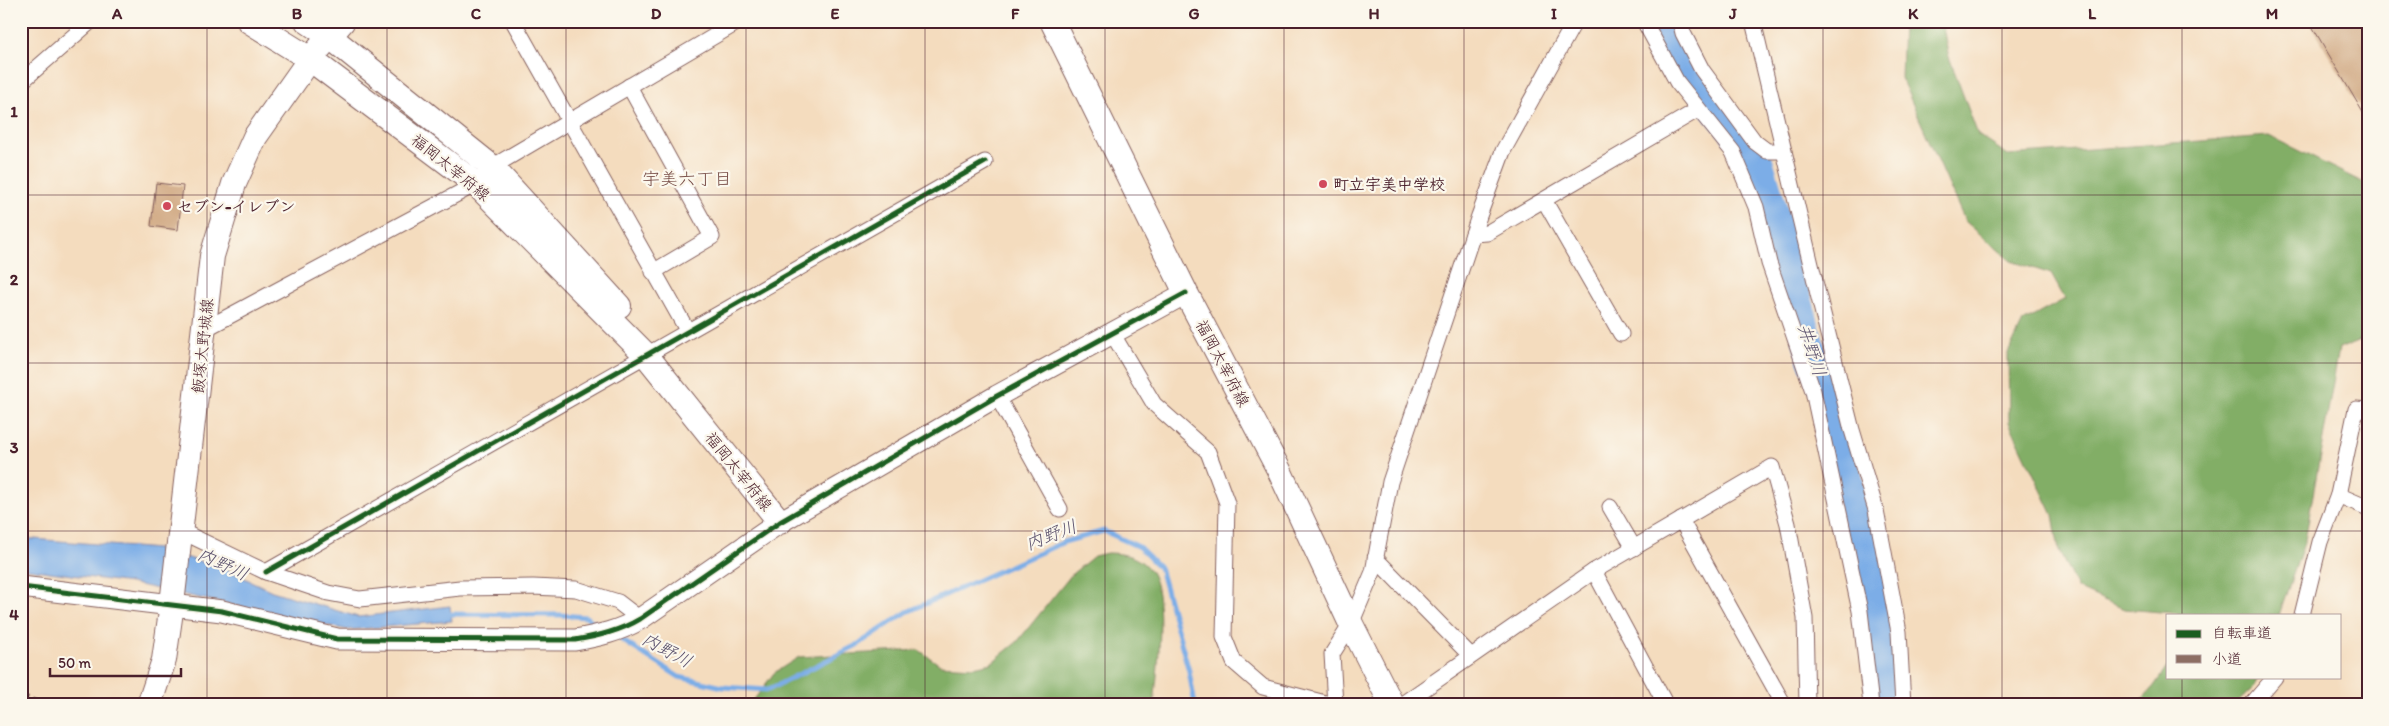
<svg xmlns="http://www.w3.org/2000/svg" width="2389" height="726" viewBox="0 0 2389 726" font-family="Itim,'Klee One',sans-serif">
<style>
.forest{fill:#82ae66;stroke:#666648}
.water{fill:#7bade7;stroke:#626689}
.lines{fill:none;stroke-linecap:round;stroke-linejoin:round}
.stream{stroke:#7bade7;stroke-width:5}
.river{stroke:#7bade7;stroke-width:31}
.building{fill:#d0a882}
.street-casing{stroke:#86615e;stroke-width:17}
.secondary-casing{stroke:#86615e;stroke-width:23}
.primary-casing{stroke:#86615e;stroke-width:26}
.street{stroke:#fff;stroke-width:15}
.secondary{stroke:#fff;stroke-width:21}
.primary{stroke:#fff;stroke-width:24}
.quiet{stroke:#8d6e63;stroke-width:4;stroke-dasharray:8 4;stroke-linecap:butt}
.cycleway-casing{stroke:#fbf7ec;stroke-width:8}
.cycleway{stroke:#1b5e20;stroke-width:5}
.grid{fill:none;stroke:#4a1f2b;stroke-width:1;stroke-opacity:0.55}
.poi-dot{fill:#d1495b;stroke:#fbf7ec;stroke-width:2}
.labels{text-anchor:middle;stroke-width:4.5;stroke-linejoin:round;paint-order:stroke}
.street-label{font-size:16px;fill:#4a1f2b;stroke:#fbf7ec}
.poi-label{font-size:16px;font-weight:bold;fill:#4a1f2b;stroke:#fbf7ec;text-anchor:start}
.neighbourhood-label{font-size:18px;fill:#794f49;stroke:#fbf7ec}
.water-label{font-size:18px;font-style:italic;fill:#5b516d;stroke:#fbf7ec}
.neatline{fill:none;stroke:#4a1f2b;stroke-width:2}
.grid-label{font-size:16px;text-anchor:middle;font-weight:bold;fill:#4a1f2b}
</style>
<rect width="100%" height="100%" fill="#fbf7ec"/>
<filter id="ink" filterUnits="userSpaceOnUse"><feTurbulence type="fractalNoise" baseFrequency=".02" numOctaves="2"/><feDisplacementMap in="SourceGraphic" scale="10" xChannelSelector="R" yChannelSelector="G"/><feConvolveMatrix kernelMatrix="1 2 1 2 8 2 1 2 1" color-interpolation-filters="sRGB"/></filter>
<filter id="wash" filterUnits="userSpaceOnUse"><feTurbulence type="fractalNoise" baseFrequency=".0096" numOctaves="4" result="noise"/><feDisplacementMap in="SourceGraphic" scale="20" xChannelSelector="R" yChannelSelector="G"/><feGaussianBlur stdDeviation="1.12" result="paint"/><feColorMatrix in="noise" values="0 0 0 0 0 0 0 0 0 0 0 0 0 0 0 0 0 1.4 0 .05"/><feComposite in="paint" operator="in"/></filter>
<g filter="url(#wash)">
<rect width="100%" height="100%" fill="#f4dcbe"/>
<g class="forest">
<path d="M1903,21H1942L1948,54L1978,135L2008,155L2269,136L2368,185V337L2339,349L2305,540L2279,615H2197L2124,609L2077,588L2059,550L2053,515L2009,422L2008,353L2023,322L2065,299L2051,274L2011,261L1965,221L1901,78Z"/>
<path d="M1107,553C1123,553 1138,556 1149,569C1168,592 1157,675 1154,705H750L774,673L799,657L919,650L940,665L974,667L991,663L1017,642L1072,574L1094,556Z"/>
<path d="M2168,666V677H2258L2254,687L2235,705H2137L2154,686Z"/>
</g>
<path class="water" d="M21,538L159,549L225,569L272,591L358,617L450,606L452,621L348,630L130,583L21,568Z"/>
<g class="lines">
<g class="stream">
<path d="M445,614L561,615L586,617L603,628"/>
<path d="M617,637L679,677L723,687L768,690L857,645L907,612L1064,542L1104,531L1139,547L1160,568L1189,671L1195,705"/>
</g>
<path class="river" d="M1665,21L1673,41L1708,99L1757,159L1781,240L1812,357L1826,393L1864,546L1883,625L1886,705"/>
</g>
<g id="blocks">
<g class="building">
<path d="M2309,21H2368V121Z"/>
<path d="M156,183L183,186L178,230L151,226Z"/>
</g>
</g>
</g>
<g filter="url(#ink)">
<use href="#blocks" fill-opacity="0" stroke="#86615e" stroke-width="1"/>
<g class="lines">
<defs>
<g id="street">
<path d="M513,21L687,330"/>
<path d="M1644,21L1677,82L1733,152L1756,207L1769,263L1813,391L1860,611L1871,705"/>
<path d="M1680,21L1683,33L1702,70L1755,142L1767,151H1783"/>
<path d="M1753,21L1818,294L1852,430L1876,510L1899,632L1903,705"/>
<path d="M21,82L91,21"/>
<path d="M629,86L712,237L653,272"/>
<path d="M1544,200L1621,334"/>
<path d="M1473,234L1487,233L1694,112"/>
<path d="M205,329L476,184L492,167L740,21"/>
<path d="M1112,333L1154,404L1208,452L1227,503L1224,637L1234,662L1263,687L1333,705"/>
<path d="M997,396L1060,509"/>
<path d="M2338,495L2356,409L2368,410"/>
<path d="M1610,507L1634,548"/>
<path d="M1681,520L1784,705"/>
<path d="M181,531L266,572L328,593L360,599L460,588L533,587L576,589L618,602L640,619"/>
<path d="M1375,558L1471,656"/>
<path d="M1594,571L1666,705"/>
<path d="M266,572L985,162"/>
<path d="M2302,615L2320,542L2338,495L2368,508"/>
<path d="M1335,705L1332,654L1351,624L1373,572L1390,482L1479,216L1503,151L1575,21"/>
<path d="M1401,705L1594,571L1772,467L1788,524L1805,618L1807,705"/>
<path d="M2251,705L2275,677"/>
</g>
<path id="secondary" d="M21,587L222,611L337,639L575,640C598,636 620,631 640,619L780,522L997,396L1186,293"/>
<g id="primary">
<path d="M249,21L310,59L476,184L646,355L780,522"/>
<path d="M307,21L329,36L492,167L619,306"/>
<path d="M1052,21L1186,293L1279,470L1351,624L1392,705"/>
<path d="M149,705L164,660L172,604L212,256L234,184L255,137L310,59L343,21"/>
</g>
</defs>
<use href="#street" class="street-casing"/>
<use href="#secondary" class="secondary-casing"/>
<use href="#primary" class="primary-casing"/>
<use href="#street" class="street"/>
<use href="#secondary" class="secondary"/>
<use href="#primary" class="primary"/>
<path class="quiet" d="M21,695L46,705"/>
<defs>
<g id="cycleway">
<path d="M266,572L985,162"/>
<path d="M21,587L222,611L337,639L575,640C598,636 620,631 640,619L780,522L997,396L1186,293"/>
</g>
</defs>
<use href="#cycleway" class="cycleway-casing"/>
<use href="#cycleway" class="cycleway"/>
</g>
</g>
<path class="grid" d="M207,21V705M387,21V705M566,21V705M746,21V705M925,21V705M1105,21V705M1284,21V705M1464,21V705M1643,21V705M1823,21V705M2002,21V705M2182,21V615M21,195H2368M21,363H2368M21,531H2368M2182,677V705"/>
<g class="poi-dot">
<circle cx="1323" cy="184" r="5"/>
<circle cx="167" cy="206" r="5"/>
</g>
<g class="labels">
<g class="street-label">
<text transform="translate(451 167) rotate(39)" y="6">福岡太宰府線</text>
<text transform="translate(202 346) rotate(-84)" y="6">飯塚大野城線</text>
<text transform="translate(1223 363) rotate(62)" y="6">福岡太宰府線</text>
<text transform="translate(739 471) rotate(51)" y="6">福岡太宰府線</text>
</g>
<g class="poi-label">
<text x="1333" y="190">町立宇美中学校</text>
<text x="177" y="212">セブン-イレブン</text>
</g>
<g class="neighbourhood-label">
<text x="687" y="185">宇美六丁目</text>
</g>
<g class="water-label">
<text transform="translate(1812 350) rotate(72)" y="6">井野川</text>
<text transform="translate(1051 535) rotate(-21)" y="6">内野川</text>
<text transform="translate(223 564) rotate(25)" y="6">内野川</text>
<text transform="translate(667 650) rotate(29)" y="6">内野川</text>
</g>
</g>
<rect width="2389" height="726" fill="none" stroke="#fbf7ec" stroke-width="55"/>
<rect x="2166" y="614" width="175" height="65" fill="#fbf7ec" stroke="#b4a19f"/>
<rect x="2176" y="630" width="25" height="8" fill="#1b5e20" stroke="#b4a19f"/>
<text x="2212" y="638" font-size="15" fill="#4a1f2b">自転車道</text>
<rect x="2176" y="655" width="25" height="8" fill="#8d6e63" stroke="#b4a19f"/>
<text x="2212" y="664" font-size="15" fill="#4a1f2b">小道</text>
<path d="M50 668v8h131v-8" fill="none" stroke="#4a1f2b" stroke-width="2.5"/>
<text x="58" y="668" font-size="15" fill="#4a1f2b" stroke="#fbf7ec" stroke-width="4" paint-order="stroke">50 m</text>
<rect x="28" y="28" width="2334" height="670" class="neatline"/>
<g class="grid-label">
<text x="117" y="19">A</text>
<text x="297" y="19">B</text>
<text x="476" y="19">C</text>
<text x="656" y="19">D</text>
<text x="835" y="19">E</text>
<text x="1015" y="19">F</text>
<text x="1194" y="19">G</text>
<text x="1374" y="19">H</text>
<text x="1554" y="19">I</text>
<text x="1733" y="19">J</text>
<text x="1913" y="19">K</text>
<text x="2092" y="19">L</text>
<text x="2272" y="19">M</text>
<text x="14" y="117">1</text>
<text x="14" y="285">2</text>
<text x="14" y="453">3</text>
<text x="14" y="620">4</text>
</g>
</svg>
